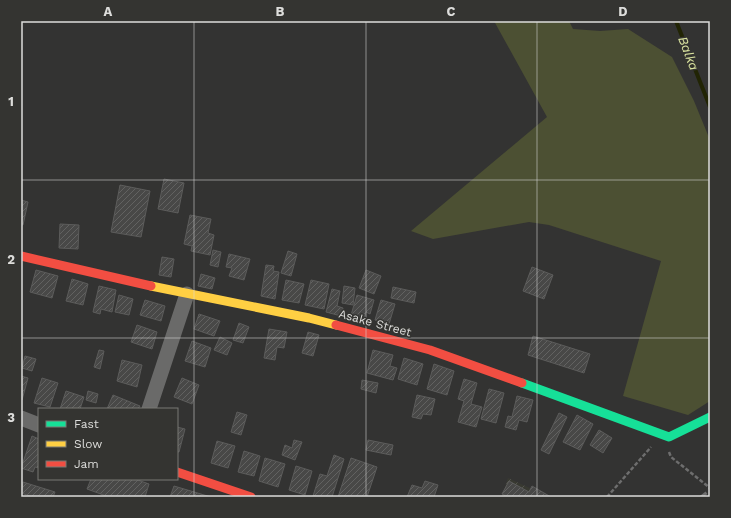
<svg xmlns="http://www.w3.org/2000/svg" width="731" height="518" viewBox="0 0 731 518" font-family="'Work Sans',sans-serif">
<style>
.industrial{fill:url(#industrial-furrows)}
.green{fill:#4c5033}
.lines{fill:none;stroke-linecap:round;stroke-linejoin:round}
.stream{stroke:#212404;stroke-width:4}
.building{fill:url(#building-hatch);stroke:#5c5c5b}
.path{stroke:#6e6e6e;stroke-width:2.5;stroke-dasharray:4 2;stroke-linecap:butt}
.street{stroke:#6a6a69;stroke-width:15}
.fast{stroke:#16e098;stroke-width:9}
.slow{stroke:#ffcf43;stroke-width:9}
.jam{stroke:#f24e42;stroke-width:9}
.rail{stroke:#6f6f6f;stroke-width:3;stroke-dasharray:7 7;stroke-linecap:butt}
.grid{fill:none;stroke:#dddddb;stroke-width:1;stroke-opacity:0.55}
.labels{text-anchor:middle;stroke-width:3;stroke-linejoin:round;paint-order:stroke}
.street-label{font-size:12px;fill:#dddddb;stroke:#343431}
.water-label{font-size:13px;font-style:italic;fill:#d9e29f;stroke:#343431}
.neatline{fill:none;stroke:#dddddb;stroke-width:1.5}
.grid-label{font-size:13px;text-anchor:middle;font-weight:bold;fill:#dddddb}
</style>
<defs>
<pattern id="industrial-furrows" width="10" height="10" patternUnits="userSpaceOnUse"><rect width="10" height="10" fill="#383931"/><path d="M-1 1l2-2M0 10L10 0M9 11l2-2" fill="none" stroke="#54554e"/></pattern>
<pattern id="building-hatch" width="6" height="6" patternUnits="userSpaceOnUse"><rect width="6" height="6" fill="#484847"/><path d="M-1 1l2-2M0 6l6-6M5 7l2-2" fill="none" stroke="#626261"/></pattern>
</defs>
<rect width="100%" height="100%" fill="#333332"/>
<path class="industrial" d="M508,478L549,497H502Z"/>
<path class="green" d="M494,21H569L573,29L600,31L628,29L672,57L694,101L710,140V401L688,415L623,396L661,261L549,225L529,222L433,239L411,231L547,117Z"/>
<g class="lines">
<path class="stream" d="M676,21L710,107"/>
</g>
<g class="building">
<path d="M164,179L184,183L178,213L158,209Z"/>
<path d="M120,185L150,191L141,237L111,232Z"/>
<path d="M21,200L28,202L23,225H21Z"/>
<path d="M190,215L211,219L208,233L214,235L210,255L191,251L192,246L184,244Z"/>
<path d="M60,224L79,225L78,249L59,248Z"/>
<path d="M213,250L221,252L218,267L210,265Z"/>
<path d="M288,251L297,254L291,276L281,273Z"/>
<path d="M229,254L250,259L244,280L229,276L232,268L226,267Z"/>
<path d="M162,257L174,259L171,277L159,275Z"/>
<path d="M266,265L274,266L273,271L279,272L275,299L261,296Z"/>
<path d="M532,267L553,275L544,299L523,291Z"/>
<path d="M36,270L58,276L52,298L30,292Z"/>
<path d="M366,270L381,276L374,294L359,288Z"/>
<path d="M201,274L215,278L212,289L198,286Z"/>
<path d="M72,279L88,284L83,305L66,301Z"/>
<path d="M286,280L304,284L299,303L282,300Z"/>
<path d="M311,280L329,284L324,309L305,305Z"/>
<path d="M99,286L116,290L112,312L101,309L100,314L93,312Z"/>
<path d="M344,286L355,288L353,305L342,303Z"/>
<path d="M393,287L416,292L414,303L391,298Z"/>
<path d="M332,289L340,291L337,306L343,308L341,316L326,312Z"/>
<path d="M119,295L133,299L129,315L115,312Z"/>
<path d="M357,295L374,300L370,314L366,312L364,319L351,315Z"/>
<path d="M145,300L165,306L161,321L140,315Z"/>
<path d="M381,300L395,304L389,324L375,320Z"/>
<path d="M199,314L220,321L214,336L194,329Z"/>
<path d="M239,323L249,327L243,343L233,340Z"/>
<path d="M137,325L157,332L152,349L131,342Z"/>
<path d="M269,329L287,332L284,348L277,347L275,360L264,358Z"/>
<path d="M308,332L319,335L313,356L302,353Z"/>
<path d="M533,336L590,354L584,373L528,355Z"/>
<path d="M220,337L232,343L227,355L214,350Z"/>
<path d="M192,341L211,348L205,367L185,361Z"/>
<path d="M99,350L104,351L100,369L94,367Z"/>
<path d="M373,350L393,355L390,366L397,368L393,380L367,373Z"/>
<path d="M25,356L36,359L32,371L22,368Z"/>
<path d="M404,358L423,364L417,385L398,379Z"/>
<path d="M122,360L142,365L137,387L117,381Z"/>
<path d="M434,364L454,371L447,395L427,389Z"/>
<path d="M21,376L28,378L22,400L21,399Z"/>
<path d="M42,378L58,383L50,407L34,403Z"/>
<path d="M182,378L199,385L192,404L174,397Z"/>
<path d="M464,379L477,383L471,404L482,407L476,427L458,422L464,401L458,399Z"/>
<path d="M362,380L378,383L376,393L361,389Z"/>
<path d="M489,389L504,393L496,423L481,419Z"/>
<path d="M66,391L84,397L80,409H60Z"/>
<path d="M88,391L98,394L96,403L86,400Z"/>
<path d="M113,395L140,406L138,409H107Z"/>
<path d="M417,395L435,399L431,415L423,414L421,419L412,417Z"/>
<path d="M517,396L533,400L527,422L519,420L516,430L505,427L508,416L512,417Z"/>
<path d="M237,412L247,415L241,435L231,432Z"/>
<path d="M559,413L567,417L549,454L541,450Z"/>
<path d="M577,415L593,424L580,450L563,442Z"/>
<path d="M177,427L185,429L179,452H177Z"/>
<path d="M599,430L612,438L603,453L590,445Z"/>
<path d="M32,436L39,439V468L35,467L33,472L21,468Z"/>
<path d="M294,440L302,442L295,460L282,455L285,445L292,448Z"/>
<path d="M368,440L393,445L391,455L366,450Z"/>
<path d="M217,441L235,446L228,468L211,463Z"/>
<path d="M244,451L260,456L254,476L238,472Z"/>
<path d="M334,455L344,459L332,497L313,496L320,474L327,476Z"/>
<path d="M265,458L285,464L278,487L259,481Z"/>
<path d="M351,458L377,467L367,497H338Z"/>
<path d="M296,466L312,471L305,495L289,490Z"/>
<path d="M91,479H135L149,484L145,497H109L87,489Z"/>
<path d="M425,481L438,485L434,497H407L412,485L422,488Z"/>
<path d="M509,481L529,492L532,486L551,497H508L502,494Z"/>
<path d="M23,482L55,492L53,497H33L21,493Z"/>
<path d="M174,486L211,497H170Z"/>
</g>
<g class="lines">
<g class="path">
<path d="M669,452L671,457L710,488"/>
<path d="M607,497L651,447"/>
</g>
<g class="street">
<path d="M149,409L187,294"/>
<path d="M21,418L39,425"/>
</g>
<path class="fast" d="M522,383L669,437L710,417"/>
<path class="slow" d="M151,286L309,318L336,325"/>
<g class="jam">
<path d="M21,256L151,286"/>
<path d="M336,325L430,350L522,383"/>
<path d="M177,472L251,497"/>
</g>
<path class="rail" d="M701,497L710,490"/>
</g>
<path class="grid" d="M194,21V497M366,21V497M537,21V497M21,180H710M21,338H710"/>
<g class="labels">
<g class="street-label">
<text transform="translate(375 323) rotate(15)" y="4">Asake Street</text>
</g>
<g class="water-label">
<text transform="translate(689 53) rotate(69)" y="5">Balka</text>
</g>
</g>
<rect width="731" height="518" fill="none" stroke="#343431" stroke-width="44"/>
<rect x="38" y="408" width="140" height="72" fill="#343431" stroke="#787875"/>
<rect x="46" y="421" width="20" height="6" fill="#16e098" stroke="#787875"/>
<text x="74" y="428" font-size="12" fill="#dddddb">Fast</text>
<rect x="46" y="441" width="20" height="6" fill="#ffcf43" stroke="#787875"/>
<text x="74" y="448" font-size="12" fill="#dddddb">Slow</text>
<rect x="46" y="461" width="20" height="6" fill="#f24e42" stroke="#787875"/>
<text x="74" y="468" font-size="12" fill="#dddddb">Jam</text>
<rect x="22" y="22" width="687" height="474" class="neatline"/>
<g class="grid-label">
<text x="108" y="16">A</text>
<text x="280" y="16">B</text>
<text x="451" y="16">C</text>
<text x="623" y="16">D</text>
<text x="11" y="106">1</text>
<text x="11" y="264">2</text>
<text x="11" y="422">3</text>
</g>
</svg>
